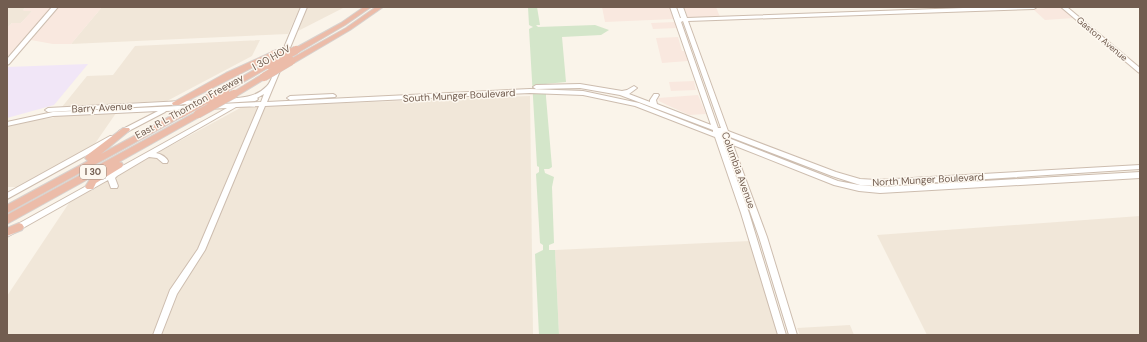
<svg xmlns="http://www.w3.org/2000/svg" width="1147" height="342" viewBox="0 0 1147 342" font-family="'DM Sans',sans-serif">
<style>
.residential{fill:#f1e7d9}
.commercial{fill:#f9e8df}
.education{fill:#f1e6f7}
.green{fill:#d4e6ca}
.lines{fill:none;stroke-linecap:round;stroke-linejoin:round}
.secondary-casing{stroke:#cdbdaf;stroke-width:2}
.highway-casing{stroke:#d8d2ce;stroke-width:2}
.secondary{fill:#fff;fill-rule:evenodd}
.highway{fill:#ecbca9;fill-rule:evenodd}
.highway-bridge-casing{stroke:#d8d2ce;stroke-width:9;stroke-linecap:butt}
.highway-bridge{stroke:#ecbca9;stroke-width:8}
.labels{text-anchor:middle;stroke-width:3;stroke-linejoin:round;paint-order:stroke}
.far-street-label{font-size:9px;fill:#725d50;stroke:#fdf8f0}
.shield{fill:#fdf8f0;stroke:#9c8c80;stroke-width:1}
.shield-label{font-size:9px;font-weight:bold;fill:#725d50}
.street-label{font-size:10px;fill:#725d50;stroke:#fdf8f0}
</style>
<rect width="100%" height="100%" fill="#faf4ea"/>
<g class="residential">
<path d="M7,7H26L23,10H33L21,23H12L7,28Z"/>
<path d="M102,7H300L288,34L71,44Z"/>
<path d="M307,7H345L298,31Z"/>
<path d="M260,40L252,56L167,101L123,103L94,145L17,187H7V127L36,119L53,118L87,76L113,75L135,46Z"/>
<path d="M530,96L533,335H7V296L71,200L242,107Z"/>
<path d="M1140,216V335H927L877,235Z"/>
<path d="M750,241L780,335H559L555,250Z"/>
<path d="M850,325L854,335H800L797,328Z"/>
</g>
<g class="commercial">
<path d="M26,7H52L7,57V28L12,23H21L32,11H23Z"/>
<path d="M59,7H102L71,44H53L31,40Z"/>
<path d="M602,7H670L674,19L605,22Z"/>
<path d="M684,7H716L720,17L688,18Z"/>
<path d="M1061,7L1074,18L1045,20L1033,9Z"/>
<path d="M675,22L677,28L653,29L651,23Z"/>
<path d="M678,37L682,51H684L688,61L662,63L656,38Z"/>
<path d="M694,81L696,90L671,91L669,82Z"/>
<path d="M698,95L706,114L689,115L667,105L659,101L658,98Z"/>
</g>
<path class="education" d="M88,64L54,105L7,118V67Z"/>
<path class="green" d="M528,7H537L540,25H536L538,27L595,25L609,30L601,35L562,37L566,82L535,85L536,94H546V97L552,167L549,169H544L545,173L554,177L552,187L554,243L549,245V250H555L559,335H539L535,254L543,250V245L540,243L536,174L539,172V167L537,166L529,29L533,27L529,25Z"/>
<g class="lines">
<defs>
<g id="secondary">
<path d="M52,7H58L9,64L7,65V59Z"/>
<path d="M301,7H307L287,55L286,56H282L281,55Z"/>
<path d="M670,7H676L680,18H681L677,7H683L687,18L991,7H1037L1034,9L688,21L728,131L836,172L860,179L877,180L1140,165V169L877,186L860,185L832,176L730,137L731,139L838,181L859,185L880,187L1140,172V178L880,193L859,191L834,185L733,145L767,237L797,335H789L759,237L725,141H723L749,213L786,335H778L741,213L715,137L635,106L583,95L530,93L265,106L205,250L177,294L161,335H153L170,290L198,249L259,106L236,107L156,153C161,154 166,157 168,161L167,163H163L157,158L149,157L117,176L115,178L118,186L117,188H111L108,180L7,237V230L227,108L166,111L165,112L121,135H119L118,133L119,131L158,111L53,116L7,126V122L53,112L261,102L264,94L257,98L258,99L257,100L255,101L222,103L219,101L222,99C237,98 255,99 267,86C271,82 274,72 276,66L279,64L282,66L267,102L530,89L583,91L639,103L713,132V130L620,95L580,88L536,89L533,87L536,85L580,84L622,91L627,90L634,86L637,88L629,94L650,102V100L654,94H658L659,95L656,100L657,104L711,125ZM683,21L721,128H718L681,22Z"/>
<path d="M1061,7H1067L1140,68V73L1138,72Z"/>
<path d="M333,94L335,95L336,96L335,97L290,100L287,98L290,96Z"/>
<path d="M202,100L205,102L204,103L48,112L45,110L48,108Z"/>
<path d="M110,136H112L115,138L114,140L7,199V193Z"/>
</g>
<g id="highway">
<path d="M364,7H371L345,25L299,52H293L292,50L341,23Z"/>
<path d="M376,7H383L350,30L294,63H291L287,61L346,28Z"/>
<path d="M270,53H276L277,55L179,105H173L172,103L226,73Z"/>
<path d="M266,63H272L273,65L219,96L216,97L212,94Z"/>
<path d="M261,75H267L268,77L237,96L234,97L230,94Z"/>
<path d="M180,111L184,114L183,116L7,213V205L88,161L85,158L86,156L123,128H129L130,130L101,154Z"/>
<path d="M198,111L202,114L201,116L119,162L122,163L123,165L122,167L96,183L93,189H87L85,187L90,179L99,173L7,224V215Z"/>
<path d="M19,223L22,224L24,227L22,230L7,236V228Z"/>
</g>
</defs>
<use href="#secondary" class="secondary-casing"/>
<use href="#highway" class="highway-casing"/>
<use href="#secondary" class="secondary"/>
<use href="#highway" class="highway"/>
<defs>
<g id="highway-bridge">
<path d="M273,55L287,50"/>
<path d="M269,65L296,50"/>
<path d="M264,77L291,61"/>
<path d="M211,102L226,94"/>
<path d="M180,114L216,94"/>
<path d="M198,114L234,94"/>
</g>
</defs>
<use href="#highway-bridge" class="highway-bridge-casing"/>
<use href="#highway-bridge" class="highway-bridge"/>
</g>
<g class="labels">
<g class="far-street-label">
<text transform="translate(1102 39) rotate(40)" y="3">Gaston Avenue</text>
</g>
<rect class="shield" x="80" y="165" width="26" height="14" rx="3"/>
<g class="shield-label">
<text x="93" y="175">I 30</text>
</g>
<g class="street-label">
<text transform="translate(271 57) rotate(-29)" y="4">I 30 HOV</text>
<text transform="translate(459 95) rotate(-3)" y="4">South Munger Boulevard</text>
<text transform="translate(189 106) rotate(-29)" y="4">East R L Thornton Freeway</text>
<text transform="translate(102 107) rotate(-3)" y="4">Barry Avenue</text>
<text transform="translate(739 170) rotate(70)" y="4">Columbia Avenue</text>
<text transform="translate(928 179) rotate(-3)" y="4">North Munger Boulevard</text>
</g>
</g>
<rect width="1147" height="342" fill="none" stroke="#725d50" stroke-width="16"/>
</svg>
